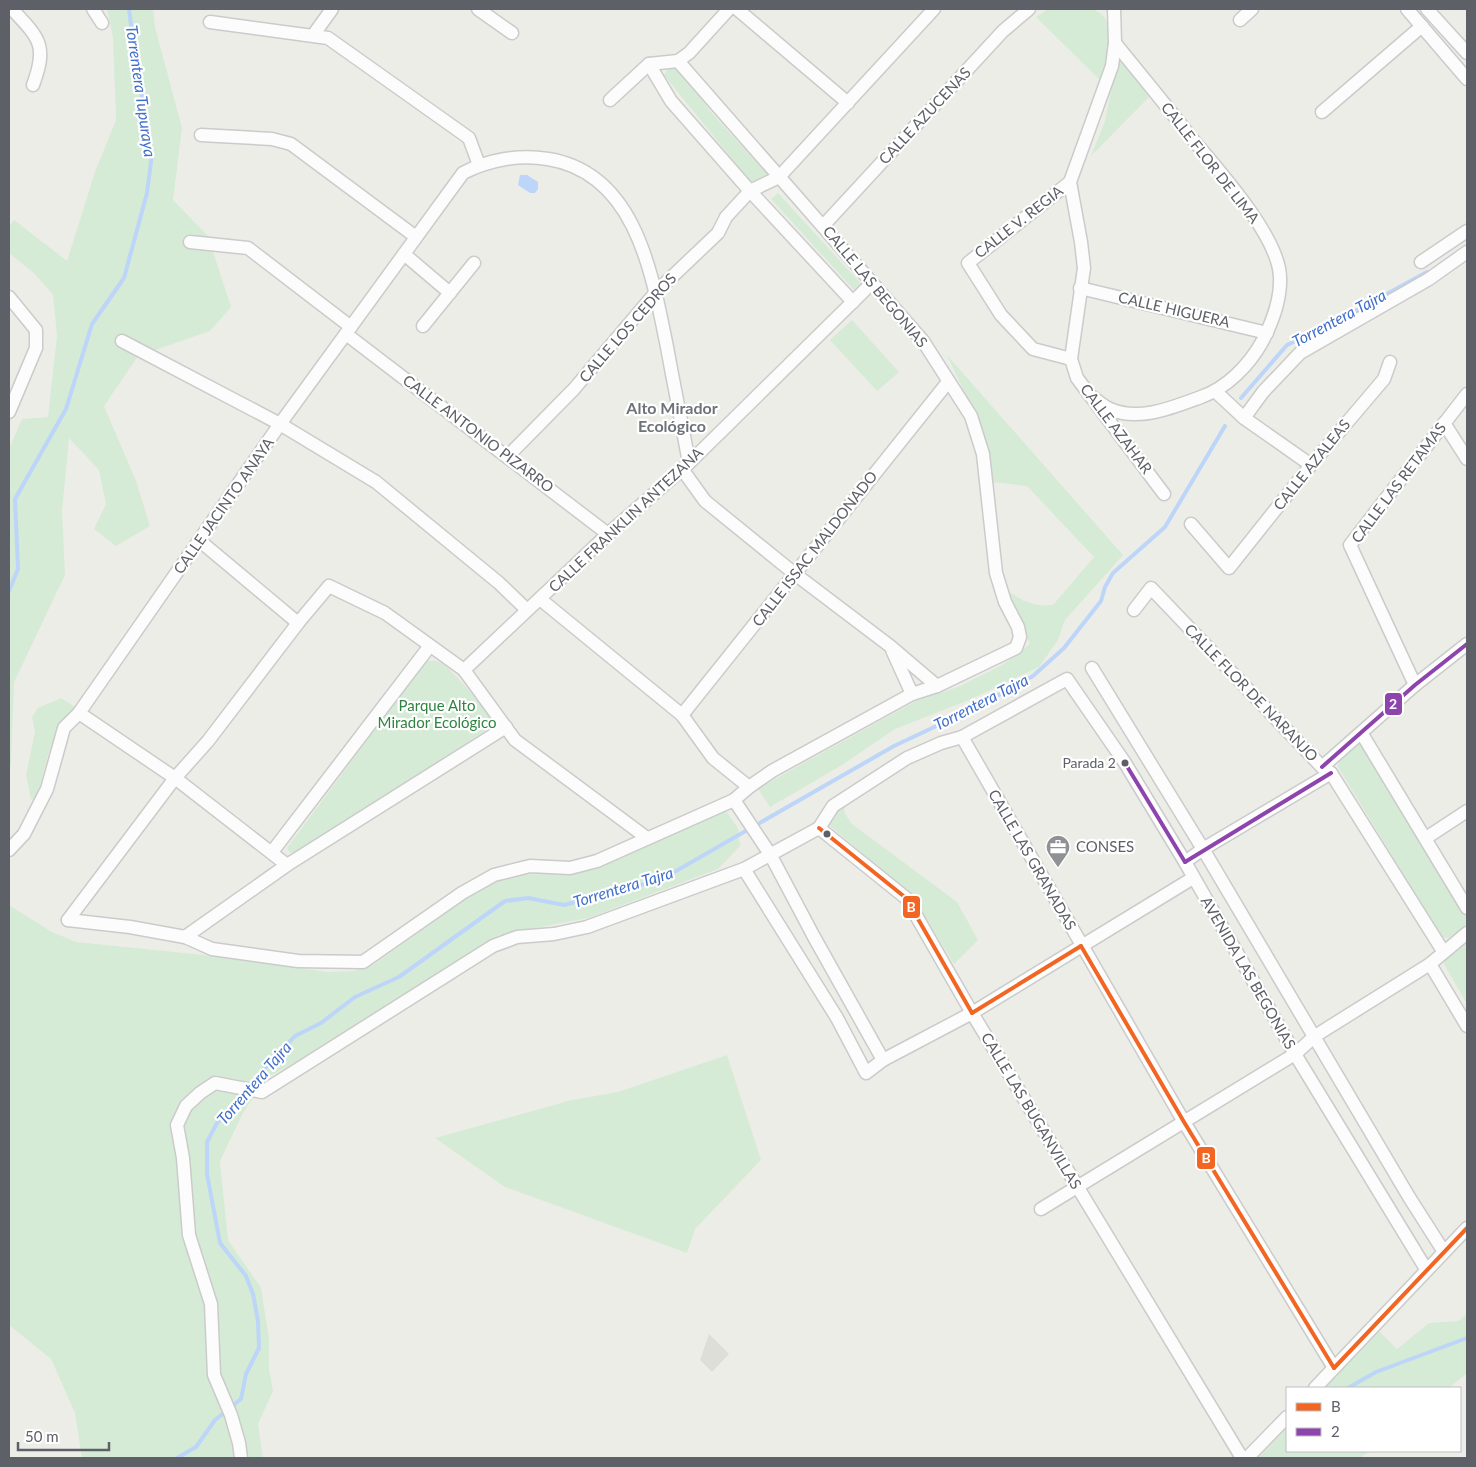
<svg xmlns="http://www.w3.org/2000/svg" width="1476" height="1467" viewBox="0 0 1476 1467" font-family="Lato,sans-serif">
<style>
.industrial{fill:#deded9}
.green{fill:#d5ebd6}
.water{fill:#bcd5f8}
.lines{fill:none;stroke-linecap:round;stroke-linejoin:round}
.stream{stroke:#bcd5f8;stroke-width:4}
.minor-casing{stroke:#cacbca;stroke-width:15}
.minor{stroke:#fcfcfc;stroke-width:12}
.bus-1-casing{stroke:#fff;stroke-width:8}
.bus-2-casing{stroke:#fff;stroke-width:8}
.bus-1{stroke:#f26522;stroke-width:4}
.bus-2{stroke:#8e44ad;stroke-width:4}
.bus-dot{fill:#5d6067;stroke:#fff;stroke-width:2}
.labels{text-anchor:middle;stroke-width:4.5;stroke-linejoin:round;paint-order:stroke}
.bus-label{font-size:14px;fill:#5d6067;stroke:#fff;text-anchor:end}
.street-label{font-size:15px;fill:#5d6067;stroke:#fff}
.park-label{font-size:15px;fill:#308340;stroke:#fff}
.poi-label{font-size:15px;fill:#5d6067;stroke:#fff;text-anchor:start}
.water-label{font-size:16px;font-style:italic;fill:#416fcb;stroke:#fff}
.neighbourhood-label{font-size:16px;font-weight:bold;fill:#6e7279;stroke:#fff}
.line-badge{stroke:#fff;stroke-width:2}
.badge-label{font-size:14px;text-anchor:middle;font-weight:bold;fill:#fff}
</style>
<rect width="100%" height="100%" fill="#edede8"/>
<path class="industrial" d="M709,1334L729,1354L712,1372L700,1360Z"/>
<g class="green">
<path d="M107,9H153L155,27L182,128L173,200L208,236L231,307L210,331L138,356L104,406L136,481L150,526L116,546L94,529L106,504L99,470L69,438L62,511L65,575L14,682L11,765L9,770V449L22,419L48,417L57,335L53,295L35,274L9,253V226L14,220L67,261L95,172L116,120L113,38Z"/>
<path d="M1048,9H1093C1121,20 1106,59 1101,81L1036,17Z"/>
<path d="M1120,62L1127,65L1149,97L1091,156L1105,121L1114,75Z"/>
<path d="M670,66L677,67L711,112L768,175L764,180L750,181L664,75Z"/>
<path d="M778,193L863,286L856,292L771,199Z"/>
<path d="M852,320L899,372L877,391L830,340Z"/>
<path d="M947,355L1123,555L1065,620L1058,640L1039,667L969,700L895,729L842,765L770,807L758,789L764,785L918,700L958,687L1004,664L1030,644L1014,608L1010,592C1023,602 1037,607 1053,605L1094,557L1027,486L993,482L979,424Z"/>
<path d="M426,661C431,661 436,660 441,663C451,668 484,707 489,717C491,723 488,726 485,731L297,852L290,853L287,848Z"/>
<path d="M61,698L75,707C50,730 45,769 36,801L31,799L26,775L35,732L32,717L38,708Z"/>
<path d="M1360,743L1364,745L1467,916V927L1448,938L1442,937L1338,767L1339,760Z"/>
<path d="M844,804L845,814L852,824L957,902L978,940L954,964L912,895L829,825L835,812Z"/>
<path d="M726,811L738,828L740,846L718,869L588,918L499,935L296,1062L265,1079L243,1113L220,1161L228,1240L261,1288L269,1338V1369L273,1391L258,1424L263,1458H82L75,1413L51,1359L9,1325V905L52,932L76,942L204,955L328,972L353,971L373,965L473,894L510,875L571,873L601,867L682,827Z"/>
<path d="M1467,940V1004L1444,964L1445,957Z"/>
<path d="M727,1055L761,1160L695,1229L687,1253L505,1187L435,1138L572,1100L618,1092Z"/>
<path d="M1467,1314V1373L1449,1388H1325L1379,1331L1397,1349L1429,1323L1458,1321Z"/>
<path d="M1287,1428V1451H1370L1360,1458H1258Z"/>
</g>
<path class="water" d="M520,175H527L538,182V189L535,193H530L518,185Z"/>
<g class="lines">
<g class="stream">
<path d="M1241,398L1287,345L1326,327L1427,272"/>
<path d="M9,591L18,569L15,499L66,409L92,324L124,278L147,193L152,154L136,63L129,9"/>
<path d="M250,1087L259,1074L295,1036L321,1023L355,997L399,977L505,901L528,898L564,905L652,882L669,875L894,746L981,705L1033,676L1064,648L1101,601L1105,587L1113,573L1165,527L1225,426"/>
<path d="M1348,1388L1376,1372L1467,1338"/>
<path d="M177,1458L196,1447L215,1420L241,1399L246,1374L259,1348L258,1321L253,1294L246,1276L220,1243L207,1174V1142L217,1123L246,1092"/>
</g>
<defs>
<g id="minor">
<path d="M12,9C39,38 48,45 33,85"/>
<path d="M93,9L102,23"/>
<path d="M478,9L512,33"/>
<path d="M737,9L848,103"/>
<path d="M1114,9L1115,43L1112,66L1070,182L1081,242L1084,268L1071,359L1077,378L1164,494"/>
<path d="M1407,9L1467,79"/>
<path d="M1427,9L1467,53"/>
<path d="M1240,20L1252,9"/>
<path d="M210,22L328,38L469,138L479,165"/>
<path d="M314,34L332,9"/>
<path d="M649,64L671,101L750,191L853,302"/>
<path d="M610,100L649,64L678,61L689,53L729,9"/>
<path d="M1322,112L1422,26"/>
<path d="M201,135L272,139L291,144L416,237"/>
<path d="M1070,182L968,263L1001,315L1033,349L1071,359"/>
<path d="M823,226L1003,31L1029,9"/>
<path d="M190,242L248,248L351,327"/>
<path d="M404,254L450,293"/>
<path d="M1421,262L1467,231"/>
<path d="M1080,288L1267,333"/>
<path d="M9,297L36,330V348L9,412"/>
<path d="M423,326L474,263"/>
<path d="M346,334L608,534"/>
<path d="M122,341L280,424L376,482L499,583L527,610"/>
<path d="M1215,391L1244,418L1311,465"/>
<path d="M1091,396C1097,400 1103,406 1110,409C1139,422 1174,407 1201,397C1227,388 1249,365 1262,342C1272,323 1281,299 1280,277C1279,236 1216,167 1189,135C1165,104 1140,74 1115,43"/>
<path d="M1244,418L1263,392L1300,353L1429,279L1467,252"/>
<path d="M1444,423L1467,459"/>
<path d="M508,456L574,389L656,292L718,233L726,217L750,191L779,177L934,9"/>
<path d="M682,469L705,501L795,574L890,646L937,686"/>
<path d="M1191,524L1229,568L1311,465L1384,379L1390,362"/>
<path d="M200,541L298,623"/>
<path d="M540,599L682,715L713,758L749,787"/>
<path d="M1134,610L1151,588L1322,767L1331,773L1443,951"/>
<path d="M892,650L912,694"/>
<path d="M1092,668L1203,849L1409,1197L1444,1252"/>
<path d="M464,670L608,534L689,463L872,283"/>
<path d="M1415,685L1350,545L1467,394"/>
<path d="M79,713L175,778L287,865"/>
<path d="M682,715L948,382"/>
<path d="M1362,734L1467,908"/>
<path d="M962,737L1184,1122L1334,1368"/>
<path d="M1322,767L1415,685L1467,644"/>
<path d="M734,800L770,854L814,937L883,1060"/>
<path d="M819,828L906,898L972,1013L1242,1458"/>
<path d="M1426,838L1467,811"/>
<path d="M9,850L24,834L47,789L64,728L79,713L280,424L463,173C488,160 519,154 548,159C636,173 652,274 667,347C674,386 682,424 689,463"/>
<path d="M272,852L429,647"/>
<path d="M1185,862L1203,849L1331,773"/>
<path d="M744,869L837,1018L866,1073L883,1060L972,1013L1193,878"/>
<path d="M68,920L130,927L185,937L212,949L298,961L363,962L462,893L494,875L530,866L570,868L597,861L734,800L749,787L772,771L912,694L937,686L1016,648L1020,637L1018,627L1005,602L996,573L983,454L971,416L923,341L678,61"/>
<path d="M68,920L175,778L208,741L298,623L329,586L385,613L464,670L515,740L647,838"/>
<path d="M185,937L287,865L506,727"/>
<path d="M1430,964L1467,1026"/>
<path d="M1041,1209L1295,1054L1315,1036L1430,964L1467,933"/>
<path d="M1315,1388L1467,1228"/>
<path d="M241,1458L239,1443L231,1415L214,1375L211,1304L189,1235L183,1158L177,1125L186,1106L200,1093L215,1083L262,1092L493,946L517,937L554,934L587,927L744,869L819,828L833,806L907,758L941,743L962,737L1067,679L1125,763L1185,862L1295,1054L1426,1269"/>
<path d="M1247,1458L1287,1417"/>
</g>
</defs>
<use href="#minor" class="minor-casing"/>
<use href="#minor" class="minor"/>
<defs>
<g id="bus-1">
<path d="M819,828L906,898L972,1013"/>
<path d="M1081,946L1184,1122L1334,1368"/>
<path d="M972,1013L1081,946"/>
<path d="M1334,1368L1467,1228"/>
</g>
<g id="bus-2">
<path d="M1125,763L1185,862"/>
<path d="M1322,767L1415,685L1467,644"/>
<path d="M1185,862L1331,773"/>
</g>
</defs>
<use href="#bus-1" class="bus-1-casing"/>
<use href="#bus-2" class="bus-2-casing"/>
<use href="#bus-1" class="bus-1"/>
<use href="#bus-2" class="bus-2"/>
</g>
<defs>
<symbol id="office-pin" viewBox="-11 -11 22 30"><path d="M0 17L-7.5 6A9.5 9.5 0 1 1 7.5 6Z" fill="#8f9194" stroke="#fff"/><path d="M-6-3h4V-5.5h4V-3h4V5H-6ZM-1-4.5V-3h2v-1.5ZM-6 0V1H6V0Z" fill="#fff"/></symbol>
</defs>
<g fill-rule="evenodd">
<use href="#office-pin" x="1044" y="833" width="28" height="38"/>
</g>
<g class="bus-dot">
<circle cx="1125" cy="763" r="4.5"/>
<circle cx="827" cy="834" r="4.5"/>
</g>
<g class="labels">
<g class="bus-label">
<text x="1116" y="768">Parada 2</text>
</g>
<g class="street-label">
<text transform="translate(925 116) rotate(-47)" y="5">CALLE AZUCENAS</text>
<text transform="translate(1210 163) rotate(52)" y="5">CALLE FLOR DE LIMA</text>
<text transform="translate(1019 222) rotate(-38)" y="5">CALLE V. REGIA</text>
<text transform="translate(875 287) rotate(50)" y="5">CALLE LAS BEGONIAS</text>
<text transform="translate(1174 310) rotate(13)" y="5">CALLE HIGUERA</text>
<text transform="translate(628 328) rotate(-49)" y="5">CALLE LOS CEDROS</text>
<text transform="translate(1116 429) rotate(53)" y="5">CALLE AZAHAR</text>
<text transform="translate(478 434) rotate(37)" y="5">CALLE ANTONIO PIZARRO</text>
<text transform="translate(1312 465) rotate(-51)" y="5">CALLE AZALEAS</text>
<text transform="translate(1399 483) rotate(-53)" y="5">CALLE LAS RETAMAS</text>
<text transform="translate(224 506) rotate(-55)" y="5">CALLE JACINTO ANAYA</text>
<text transform="translate(626 520) rotate(-43)" y="5">CALLE FRANKLIN ANTEZANA</text>
<text transform="translate(815 549) rotate(-52)" y="5">CALLE ISSAC MALDONADO</text>
<text transform="translate(1251 693) rotate(46)" y="5">CALLE FLOR DE NARANJO</text>
<text transform="translate(1032 860) rotate(60)" y="5">CALLE LAS GRANADAS</text>
<text transform="translate(1248 973) rotate(60)" y="5">AVENIDA LAS BEGONIAS</text>
<text transform="translate(1031 1111) rotate(59)" y="5">CALLE LAS BUGANVILLAS</text>
</g>
<g class="park-label">
<text x="437" y="711">Parque Alto<tspan x="437" dy="17">Mirador Ecológico</tspan></text>
</g>
<g class="poi-label">
<text x="1076" y="852">CONSES</text>
</g>
<g class="water-label">
<text transform="translate(141 91) rotate(82)" y="6">Torrentera Tupuraya</text>
<text transform="translate(1339 318) rotate(-28)" y="6">Torrentera Tajra</text>
<text transform="translate(981 702) rotate(-27)" y="6">Torrentera Tajra</text>
<text transform="translate(623 887) rotate(-17)" y="6">Torrentera Tajra</text>
<text transform="translate(254 1083) rotate(-49)" y="6">Torrentera Tajra</text>
</g>
<g class="neighbourhood-label">
<text x="672" y="414">Alto Mirador<tspan x="672" dy="18">Ecológico</tspan></text>
</g>
</g>
<g class="line-badge">
<rect x="1384" y="692" width="19" height="24" rx="5" fill="#8e44ad"/>
<rect x="902" y="895" width="19" height="24" rx="5" fill="#f26522"/>
<rect x="1196" y="1146" width="20" height="24" rx="5" fill="#f26522"/>
</g>
<g class="badge-label">
<text x="1393" y="709">2</text>
<text x="911" y="912">B</text>
<text x="1206" y="1163">B</text>
</g>
<rect width="1476" height="1467" fill="none" stroke="#5d6067" stroke-width="20"/>
<rect x="1286" y="1387" width="175" height="65" fill="#ffffff" stroke="#bebfc2"/>
<rect x="1296" y="1403" width="25" height="8" fill="#f26522" stroke="#bebfc2"/>
<text x="1331" y="1412" font-size="15" fill="#5d6067">B</text>
<rect x="1296" y="1428" width="25" height="8" fill="#8e44ad" stroke="#bebfc2"/>
<text x="1331" y="1437" font-size="15" fill="#5d6067">2</text>
<path d="M18 1442v8h91v-8" fill="none" stroke="#5d6067" stroke-width="2.5"/>
<text x="25" y="1442" font-size="15" fill="#5d6067" stroke="#ffffff" stroke-width="4" paint-order="stroke">50 m</text>
</svg>
